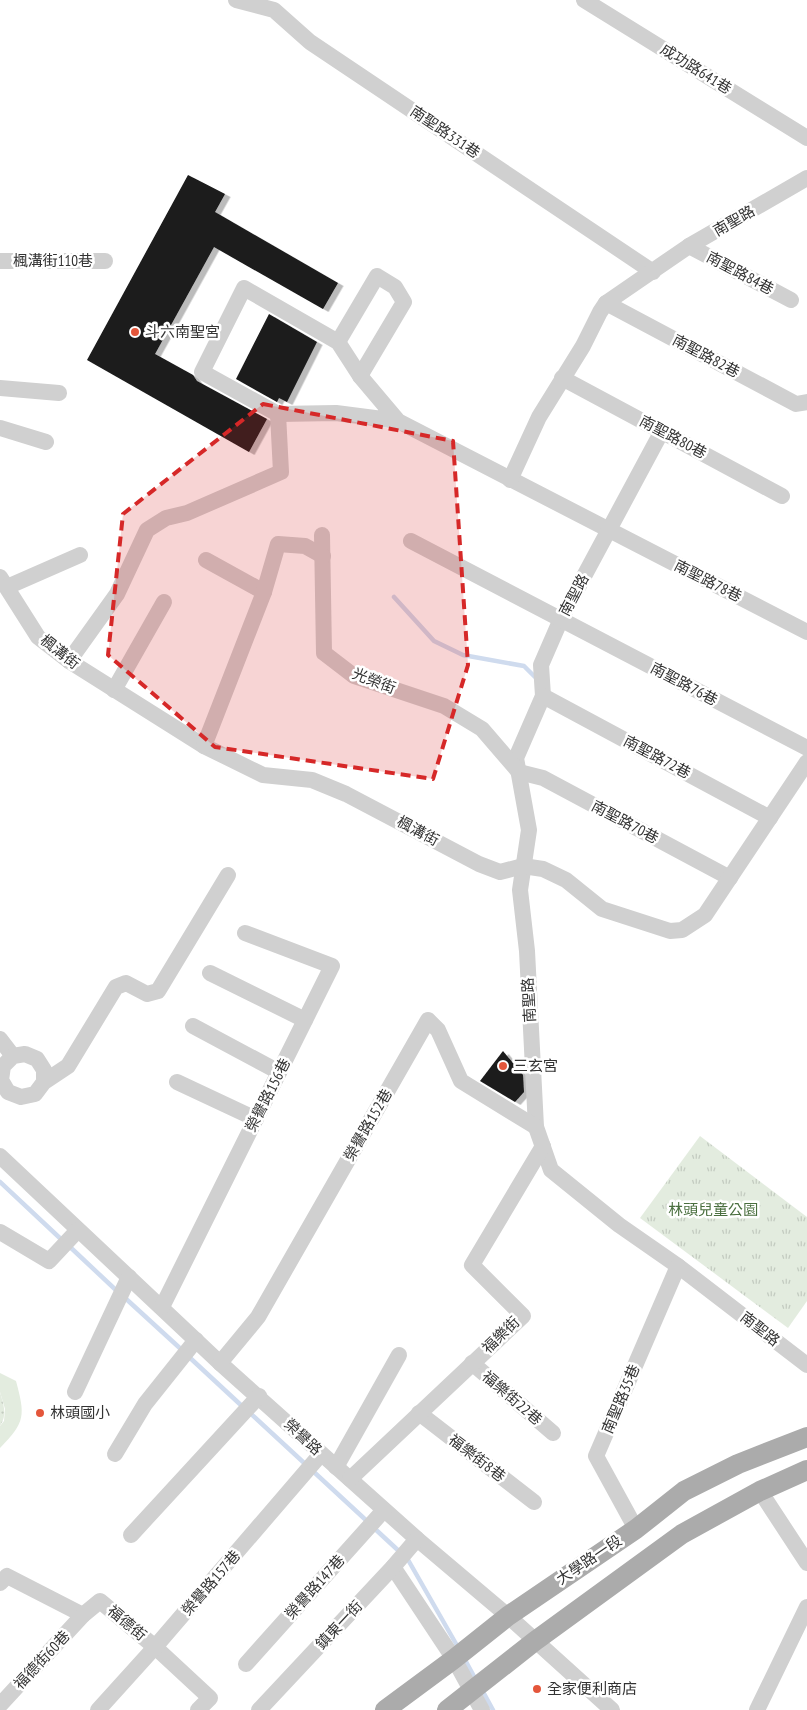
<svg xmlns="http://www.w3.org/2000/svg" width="807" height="1710" viewBox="0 0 807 1710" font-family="'PT Sans Narrow','Noto Sans TC',sans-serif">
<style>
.grass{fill:url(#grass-dots)}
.park{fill:url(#park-tufts)}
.pitch{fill:#e3ecdf}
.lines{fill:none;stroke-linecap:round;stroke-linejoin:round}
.stream{stroke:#cfdbee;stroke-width:4.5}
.building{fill:#1a1a1a;filter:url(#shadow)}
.minor{stroke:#d0d0d0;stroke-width:16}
.major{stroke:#ababab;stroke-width:20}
.marked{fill:#d62828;fill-opacity:0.2;stroke:#d62828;stroke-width:4;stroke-dasharray:10 6;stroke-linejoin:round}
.poi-dot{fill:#e4563b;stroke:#fff;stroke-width:2}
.labels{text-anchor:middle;stroke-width:5;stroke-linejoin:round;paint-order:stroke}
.street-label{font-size:15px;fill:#333;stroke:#fff}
.poi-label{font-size:15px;fill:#333;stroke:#fff;text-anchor:start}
.park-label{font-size:15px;fill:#4a6f3f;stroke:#fff}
</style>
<defs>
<pattern id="grass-dots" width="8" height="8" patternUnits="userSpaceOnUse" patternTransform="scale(1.25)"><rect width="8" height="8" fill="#e3ecdf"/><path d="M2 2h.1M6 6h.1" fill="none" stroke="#c3cbc0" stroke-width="1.8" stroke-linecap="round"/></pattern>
<pattern id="park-tufts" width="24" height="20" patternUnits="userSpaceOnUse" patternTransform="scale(1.25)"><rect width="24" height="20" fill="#e3ecdf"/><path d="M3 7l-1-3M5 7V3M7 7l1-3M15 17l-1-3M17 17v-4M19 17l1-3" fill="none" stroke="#c3cbc0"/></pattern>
<filter id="shadow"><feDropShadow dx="5.5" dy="3" stdDeviation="0" flood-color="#0004"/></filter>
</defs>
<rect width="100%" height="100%" fill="#fff"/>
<path class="grass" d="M0,1392C3,1403 8,1415 0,1426Z"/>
<path class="park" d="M700,1136L807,1217V1301L788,1328L640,1218Z"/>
<path class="pitch" d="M0,1373L16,1381C25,1415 26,1422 0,1448V1426L4,1421L5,1409L0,1392Z"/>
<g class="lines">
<g class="stream">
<path d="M394,597L434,641L463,655L524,666L535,677"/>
<path d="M0,1182L63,1241"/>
<path d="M69,1246L118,1292"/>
<path d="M124,1297L183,1351"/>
<path d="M188,1356L243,1407"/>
<path d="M249,1412L368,1522"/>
<path d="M374,1528L401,1553"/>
<path d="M407,1558L459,1649"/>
<path d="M464,1658L476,1680"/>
<path d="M481,1688L493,1710"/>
</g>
</g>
<g class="building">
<path d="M188,175L225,194L215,212L338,283L323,309L214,247L155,354L193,375L197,381L267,419L249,452L87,360Z"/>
<path d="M269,314L317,342L287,402L279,398L277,402L236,379Z"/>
<path d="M503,1051L523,1075L524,1092L515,1102L480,1081Z"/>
</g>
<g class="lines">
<g class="minor">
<path d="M236,0L274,10L310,42L653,272"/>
<path d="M584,0L807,138"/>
<path d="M689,246L791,300"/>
<path d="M0,261H105"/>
<path d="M606,303L796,404L807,402"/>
<path d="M338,342L377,276L395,287L404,302L360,376"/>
<path d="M562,378L782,496"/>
<path d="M0,388L59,393"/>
<path d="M398,421L360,376L338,342L244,288L202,372L278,414L336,413L398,421L807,632"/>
<path d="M0,428L46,442"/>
<path d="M662,431L561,619L541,665L543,696L516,758L529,830L520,890L527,951L536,1127L551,1170L619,1225L678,1266L807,1365"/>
<path d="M510,480L539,417L583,346L600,312L606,303L689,246L807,178"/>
<path d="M322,535L324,653L354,676L444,706L482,729L519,772L543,778L730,878"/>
<path d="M411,541L807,748"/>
<path d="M206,560L264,592"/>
<path d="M0,577L38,637L69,661L204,746L263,775L312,780L346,794L479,864L500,872L523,866L543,869L566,880L602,909L670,931L682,930L705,915L807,762"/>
<path d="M7,587L80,555"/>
<path d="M69,661L117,594L147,530L166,518L187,513L281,472L278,414"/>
<path d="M114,690L164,602"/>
<path d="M543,696L770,818"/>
<path d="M204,746L264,592L278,544L305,546L323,556"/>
<path d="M210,973L305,1020"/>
<path d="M193,1026L279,1072"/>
<path d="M0,1039L13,1056"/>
<path d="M44,1082V1070L37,1059L25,1054L13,1056L3,1066L1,1080L8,1092L21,1097L35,1094L44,1082L68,1066L116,987L126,983L147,994L158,991L228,875"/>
<path d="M177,1082L256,1119"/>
<path d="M0,1156L220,1363L417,1539L508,1616L612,1710"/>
<path d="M0,1232L49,1261L78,1230"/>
<path d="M162,1307L332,966L245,933"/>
<path d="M220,1363L258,1317L428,1020L438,1030L461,1081L536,1127"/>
<path d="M472,1363L553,1433"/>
<path d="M75,1392L129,1277"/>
<path d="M419,1413L534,1502"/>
<path d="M115,1454L145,1404L196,1340"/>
<path d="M336,1467L399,1355"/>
<path d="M350,1479L523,1316L472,1265L543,1146"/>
<path d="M760,1491L807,1563"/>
<path d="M636,1529L596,1456L678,1266"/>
<path d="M131,1535L259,1396"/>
<path d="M393,1567L454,1659L482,1710"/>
<path d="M0,1583L7,1576L83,1615L100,1601L155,1647L210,1698L198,1710"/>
<path d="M246,1664L384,1510"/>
<path d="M0,1705L83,1615"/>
<path d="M98,1710L155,1647L321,1454"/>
<path d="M259,1710L393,1567L417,1539"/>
<path d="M757,1710L807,1607"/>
</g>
<g class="major">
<path d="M385,1710L454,1659L508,1616L636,1529L684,1491L738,1464L807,1437"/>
<path d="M447,1710L535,1641L682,1534L760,1491L807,1470"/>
</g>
</g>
<path class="marked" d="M263,404L453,441L468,665L433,779L215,747L108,655L123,514Z"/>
<g class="poi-dot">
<circle cx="135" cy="332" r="5"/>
<circle cx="503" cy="1066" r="5"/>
<circle cx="40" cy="1413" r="5"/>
<circle cx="537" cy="1689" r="5"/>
</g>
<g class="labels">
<g class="street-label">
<text transform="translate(696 69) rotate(32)" y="5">成功路641巷</text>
<text transform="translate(445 132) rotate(34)" y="5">南聖路331巷</text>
<text transform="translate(734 221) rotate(-30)" y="5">南聖路</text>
<text x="53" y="266">楓溝街110巷</text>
<text transform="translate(740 273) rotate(28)" y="5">南聖路84巷</text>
<text transform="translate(706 356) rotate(28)" y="5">南聖路82巷</text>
<text transform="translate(673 437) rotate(28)" y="5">南聖路80巷</text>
<text transform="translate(708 581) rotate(27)" y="5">南聖路78巷</text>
<text transform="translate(574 595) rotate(-62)" y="5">南聖路</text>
<text transform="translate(60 652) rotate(38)" y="5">楓溝街</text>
<text transform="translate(374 681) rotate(21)" y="5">光榮街</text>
<text transform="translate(684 684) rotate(28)" y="5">南聖路76巷</text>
<text transform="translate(657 757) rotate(28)" y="5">南聖路72巷</text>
<text transform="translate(625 822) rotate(28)" y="5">南聖路70巷</text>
<text transform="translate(418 831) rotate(28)" y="5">楓溝街</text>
<text transform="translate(529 1000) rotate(-93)" y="5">南聖路</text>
<text transform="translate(268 1095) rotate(-63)" y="5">榮譽路156巷</text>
<text transform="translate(368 1125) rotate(-60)" y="5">榮譽路152巷</text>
<text transform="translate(760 1329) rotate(38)" y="5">南聖路</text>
<text transform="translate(501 1335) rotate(-44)" y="5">福樂街</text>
<text transform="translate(512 1398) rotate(41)" y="5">福樂街22巷</text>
<text transform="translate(621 1399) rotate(-67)" y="5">南聖路35巷</text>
<text transform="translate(303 1437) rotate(43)" y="5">榮譽路</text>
<text transform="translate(477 1458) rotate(38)" y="5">福樂街8巷</text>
<text transform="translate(589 1560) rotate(-34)" y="5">大學路一段</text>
<text transform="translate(211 1583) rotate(-49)" y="5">榮譽路157巷</text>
<text transform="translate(315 1587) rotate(-48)" y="5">榮譽路147巷</text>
<text transform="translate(127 1623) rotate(40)" y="5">福德街</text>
<text transform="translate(339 1625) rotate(-47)" y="5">鎮東一街</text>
<text transform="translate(42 1660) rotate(-47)" y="5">福德街60巷</text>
</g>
<g class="poi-label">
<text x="145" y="337">斗六南聖宮</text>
<text x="513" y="1071">三玄宮</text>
<text x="50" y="1418">林頭國小</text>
<text x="547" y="1694">全家便利商店</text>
</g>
<g class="park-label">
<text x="713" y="1215">林頭兒童公園</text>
</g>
</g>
</svg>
